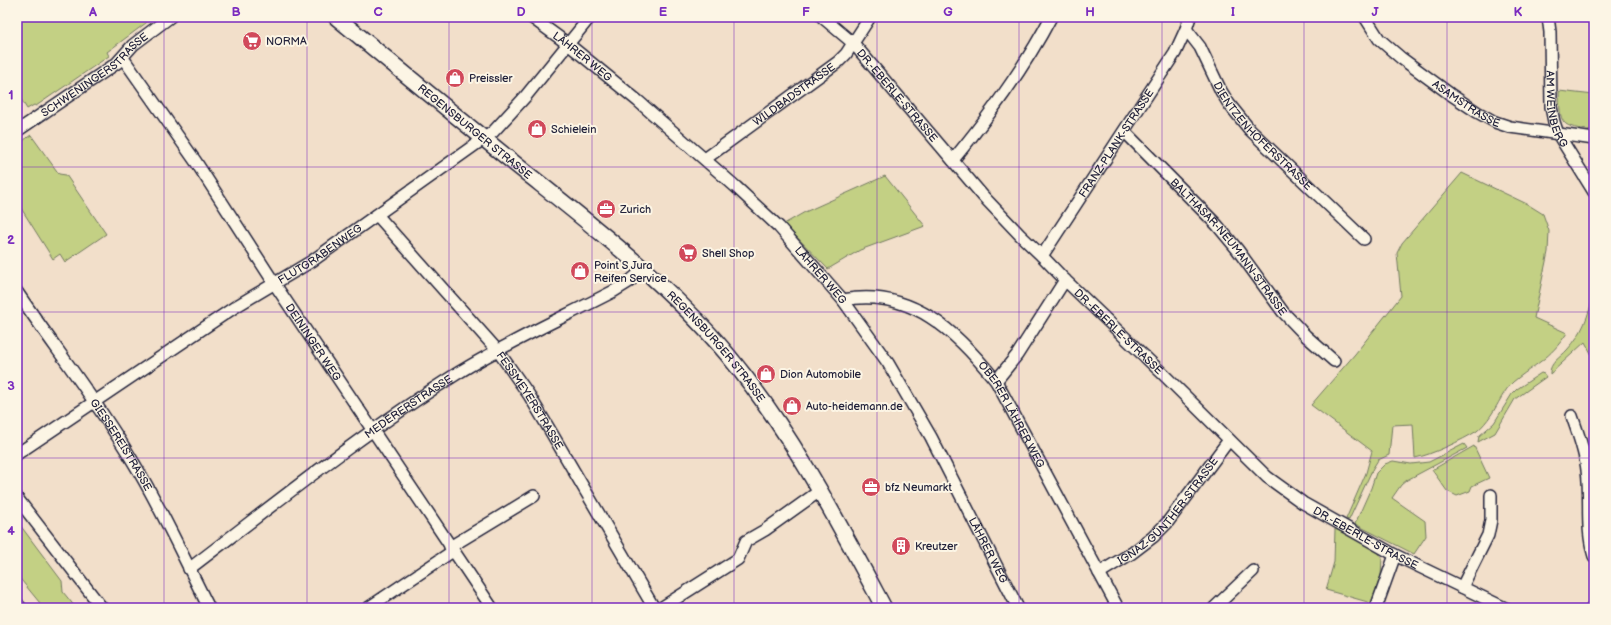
<svg xmlns="http://www.w3.org/2000/svg" width="1611" height="625" viewBox="0 0 1611 625" font-family="'Balsamiq Sans',sans-serif">
<style>
.green{fill:#c3d084;stroke:#727960}
.lines{fill:none;stroke-linecap:round;stroke-linejoin:round}
.minor-casing{stroke:#22223b;stroke-width:14}
.major-casing{stroke:#22223b;stroke-width:18}
.minor{stroke:#fcf5e5;stroke-width:11}
.major{stroke:#fcf5e5;stroke-width:15}
.rail-casing{stroke:#22223b;stroke-width:4.5}
.rail{stroke:#fcf5e5;stroke-width:3;stroke-dasharray:9;stroke-linecap:butt}
.grid{fill:none;stroke:#7b2cbf;stroke-width:1;stroke-opacity:0.55}
.labels{text-anchor:middle;stroke-width:4;stroke-linejoin:round;paint-order:stroke}
.poi-label{font-size:11px;fill:#22223b;stroke:#fcf5e5;text-anchor:start}
.street-label{font-size:11px;fill:#22223b;stroke:#fcf5e5}
.neatline{fill:none;stroke:#7b2cbf;stroke-width:1.5}
.grid-label{font-size:13px;text-anchor:middle;font-weight:bold;fill:#7b2cbf}
</style>
<rect width="100%" height="100%" fill="#f2dfca"/>
<filter id="ink" filterUnits="userSpaceOnUse"><feTurbulence type="fractalNoise" baseFrequency=".025" numOctaves="2"/><feDisplacementMap in="SourceGraphic" scale="8" xChannelSelector="R" yChannelSelector="G"/><feConvolveMatrix kernelMatrix="1 2 1 2 8 2 1 2 1" color-interpolation-filters="sRGB"/></filter>
<g filter="url(#ink)">
<g class="green">
<path d="M17,17H154L107,52L109,56L36,106L34,105L27,109L17,93Z"/>
<path d="M1559,91L1594,95V131C1560,126 1560,126 1559,91Z"/>
<path d="M31,135L59,174L66,175L106,234L65,262L60,254L53,259L19,205L17,207V145Z"/>
<path d="M1462,173L1527,204L1543,214L1549,231L1548,252L1534,318L1567,333C1550,359 1535,364 1513,382C1504,390 1498,405 1491,415C1487,421 1482,427 1477,431C1463,440 1431,455 1415,458L1413,424L1392,425L1389,455L1378,460L1373,468L1349,520L1346,519L1366,473L1372,451L1311,405L1355,354L1401,296L1397,253L1402,243Z"/>
<path d="M885,176L925,226L860,250L828,269L784,224L805,212Z"/>
<path d="M1594,294V359L1585,342L1550,374C1549,363 1561,357 1567,350C1583,333 1588,316 1594,294Z"/>
<path d="M1541,373L1544,374L1546,377L1515,399L1495,433L1478,442L1479,436L1494,423L1512,394L1517,389Z"/>
<path d="M1464,444L1467,448L1407,480L1401,485L1392,498L1425,521L1426,536L1414,554L1355,524L1371,488L1376,473L1385,464L1393,461L1411,464L1429,462Z"/>
<path d="M1474,446L1489,478L1472,486L1470,491L1457,496L1447,491L1432,470Z"/>
<path d="M17,521L62,581L63,592L76,608H44L17,575Z"/>
<path d="M1335,529L1375,547L1382,558L1381,576L1371,603L1326,590L1334,562Z"/>
</g>
<g class="lines">
<defs>
<g id="minor">
<path id="s1" d="M531,17L568,44L638,101L736,187L779,227L843,300L888,363L931,437L1018,608"/>
<path id="s2" d="M822,17L853,43L983,196L1020,235L1042,256L1065,280L1163,374L1267,477L1303,503L1395,555L1505,608"/>
<path id="s3" d="M1365,17L1379,39L1401,58L1450,94L1477,112L1495,122L1510,127L1594,139"/>
<path id="s4" d="M1548,17L1550,32L1551,107L1554,122L1558,134L1594,192"/>
<path id="s5" d="M1186,29L1200,47L1221,91L1229,104L1250,130L1364,239"/>
<path id="s6" d="M123,58L196,162L278,289L492,608"/>
<path id="s7" d="M17,131L117,63L133,45L170,17"/>
<path id="s8" d="M1125,132L1217,225L1237,249L1283,312L1306,336L1334,361"/>
<path id="s9" d="M705,159L838,62L846,54L870,17"/>
<path d="M953,160C990,115 1024,69 1051,17"/>
<path id="s10" d="M377,215L498,351L529,395L551,432L654,608"/>
<path id="s11" d="M1042,256L1175,53L1186,29L1190,17"/>
<path id="s12" d="M17,292C55,348 97,401 132,460C161,507 184,559 209,608"/>
<path id="s13" d="M843,300C911,287 957,332 996,381L1118,608"/>
<path d="M996,381L1017,355L1065,280"/>
<path d="M1572,416C1578,434 1585,451 1587,470C1591,499 1585,528 1594,556"/>
<path id="s14" d="M17,454L235,307L312,261L493,132L525,97L590,17"/>
<path d="M17,498L102,608"/>
<path d="M450,547L534,496"/>
<path id="s15" d="M189,569C277,502 364,432 458,373C508,342 562,318 614,291L630,281L643,270"/>
<path id="s16" d="M1099,573L1132,553L1153,537L1167,523L1229,440"/>
<path d="M1462,587L1488,535L1491,520V495"/>
<path d="M368,608L453,551"/>
<path d="M661,608L738,559L746,541L765,530L821,490"/>
<path d="M1214,608L1253,571"/>
<path d="M1376,608L1395,555"/>
<path d="M1592,608L1594,607"/>
</g>
<g id="major">
<path id="s17" d="M336,17C400,70 464,123 529,175C598,230 670,286 727,354C791,431 837,520 884,608"/>
</g>
</defs>
<use href="#minor" class="minor-casing"/>
<use href="#major" class="major-casing"/>
<use href="#minor" class="minor"/>
<use href="#major" class="major"/>
<defs>
<path id="rail" d="M17,596L27,608"/>
</defs>
<use href="#rail" class="rail-casing"/>
<use href="#rail" class="rail"/>
</g>
</g>
<path class="grid" d="M164,17V608M307,17V608M449,17V608M592,17V608M734,17V608M877,17V608M1019,17V608M1162,17V608M1304,17V608M1447,17V608M17,167H1594M17,312H1594M17,458H1594"/>
<defs>
<symbol id="supermarket-disc" viewBox="-11 -11 22 22"><circle r="9.5" fill="#d1495b" stroke="#fcf5e5"/><path d="M-6-5.5h2.5l.6 2H6L4.5 2H-2.5L-4.4-4H-6ZM-1.5 3.2a1.3 1.3 0 1 0 .1 0ZM3 3.2a1.3 1.3 0 1 0 .1 0Z" fill="#fff"/></symbol>
<symbol id="shop-disc" viewBox="-11 -11 22 22"><circle r="9.5" fill="#d1495b" stroke="#fcf5e5"/><path d="M-5-2.5h2.3a2.7 3.5 0 0 1 5.4 0H5L5.5 6h-11ZM-1.5-2.5h3a1.5 2.3 0 0 0-3 0Z" fill="#fff"/></symbol>
<symbol id="office-disc" viewBox="-11 -11 22 22"><circle r="9.5" fill="#d1495b" stroke="#fcf5e5"/><path d="M-6-3h4V-5.5h4V-3h4V5H-6ZM-1-4.5V-3h2v-1.5ZM-6 0V1H6V0Z" fill="#fff"/></symbol>
<symbol id="building-disc" viewBox="-11 -11 22 22"><circle r="9.5" fill="#d1495b" stroke="#fcf5e5"/><path d="M-4-6H4V6H1V3H-1V6H-4ZM-2.5-4.3h1.7v1.8h-1.7ZM.8-4.3h1.7v1.8H.8ZM-2.5-1h1.7V.8h-1.7ZM.8-1h1.7V.8H.8Z" fill="#fff"/></symbol>
</defs>
<g fill-rule="evenodd">
<use href="#supermarket-disc" x="241" y="30" width="22" height="22"/>
<use href="#shop-disc" x="444" y="67" width="22" height="22"/>
<use href="#shop-disc" x="526" y="118" width="22" height="22"/>
<use href="#office-disc" x="595" y="198" width="22" height="22"/>
<use href="#supermarket-disc" x="677" y="242" width="22" height="22"/>
<use href="#shop-disc" x="569" y="260" width="22" height="22"/>
<use href="#shop-disc" x="755" y="363" width="22" height="22"/>
<use href="#shop-disc" x="781" y="395" width="22" height="22"/>
<use href="#office-disc" x="860" y="476" width="22" height="22"/>
<use href="#building-disc" x="890" y="535" width="22" height="22"/>
</g>
<g class="labels">
<g class="poi-label">
<text x="266" y="45">NORMA</text>
<text x="469" y="82">Preissler</text>
<text x="551" y="133">Schielein</text>
<text x="620" y="213">Zurich</text>
<text x="702" y="257">Shell Shop</text>
<text x="594" y="269">Point S Jura<tspan x="594" dy="13">Reifen Service</tspan></text>
<text x="780" y="378">Dion Automobile</text>
<text x="806" y="410">Auto-heidemann.de</text>
<text x="885" y="491">bfz Neumarkt</text>
<text x="915" y="550">Kreutzer</text>
</g>
<g class="street-label">
<text dy="4" stroke="none"><textPath href="#s1" startOffset="65">LÄHRER WEG</textPath></text>
<text dy="4" stroke="none"><textPath href="#s7" startOffset="96">SCHWENINGERSTRASSE</textPath></text>
<text dy="4" stroke="none"><textPath href="#s9" startOffset="110">WILDBADSTRASSE</textPath></text>
<text dy="4" stroke="none"><textPath href="#s2" startOffset="109">DR.-EBERLE-STRASSE</textPath></text>
<text dy="4" stroke="none"><textPath href="#s3" startOffset="135">ASAMSTRASSE</textPath></text>
<text dy="4" stroke="none"><textPath href="#s4" startOffset="93">AM WEINBERG</textPath></text>
<text dy="4" stroke="none"><textPath href="#s17" startOffset="180">REGENSBURGER STRASSE</textPath></text>
<text dy="4" stroke="none"><textPath href="#s5" startOffset="133">DIENTZENHOFERSTRASSE</textPath></text>
<text dy="4" stroke="none"><textPath href="#s11" startOffset="135">FRANZ-PLANK-STRASSE</textPath></text>
<text dy="4" stroke="none"><textPath href="#s8" startOffset="155">BALTHASAR-NEUMANN-STRASSE</textPath></text>
<text dy="4" stroke="none"><textPath href="#s14" startOffset="363">FLUTGRABENWEG</textPath></text>
<text dy="4" stroke="none"><textPath href="#s1" startOffset="389">LÄHRER WEG</textPath></text>
<text dy="4" stroke="none"><textPath href="#s2" startOffset="433">DR.-EBERLE-STRASSE</textPath></text>
<text dy="4" stroke="none"><textPath href="#s6" startOffset="342">DEININGER WEG</textPath></text>
<text dy="4" stroke="none"><textPath href="#s17" startOffset="504">REGENSBURGER STRASSE</textPath></text>
<text dy="4" stroke="none"><textPath href="#s10" startOffset="241">FESSMEYERSTRASSE</textPath></text>
<text dy="4" stroke="none"><textPath href="#s15" startOffset="273">MEDERERSTRASSE</textPath></text>
<text dy="4" stroke="none"><textPath href="#s13" startOffset="220">OBERER LÄHRER WEG</textPath></text>
<text dy="4" stroke="none"><textPath href="#s12" startOffset="185">GIESSEREISTRASSE</textPath></text>
<text dy="4" stroke="none"><textPath href="#s16" startOffset="94">IGNAZ-GÜNTHER-STRASSE</textPath></text>
<text dy="4" stroke="none"><textPath href="#s2" startOffset="757">DR.-EBERLE-STRASSE</textPath></text>
<text dy="4" stroke="none"><textPath href="#s1" startOffset="712">LÄHRER WEG</textPath></text>
</g>
</g>
<rect width="1611" height="625" fill="none" stroke="#fcf5e5" stroke-width="44"/>
<rect x="22" y="22" width="1567" height="581" class="neatline"/>
<g class="grid-label">
<text x="93" y="16">A</text>
<text x="236" y="16">B</text>
<text x="378" y="16">C</text>
<text x="521" y="16">D</text>
<text x="663" y="16">E</text>
<text x="806" y="16">F</text>
<text x="948" y="16">G</text>
<text x="1090" y="16">H</text>
<text x="1233" y="16">I</text>
<text x="1375" y="16">J</text>
<text x="1518" y="16">K</text>
<text x="11" y="99">1</text>
<text x="11" y="244">2</text>
<text x="11" y="390">3</text>
<text x="11" y="535">4</text>
</g>
</svg>
